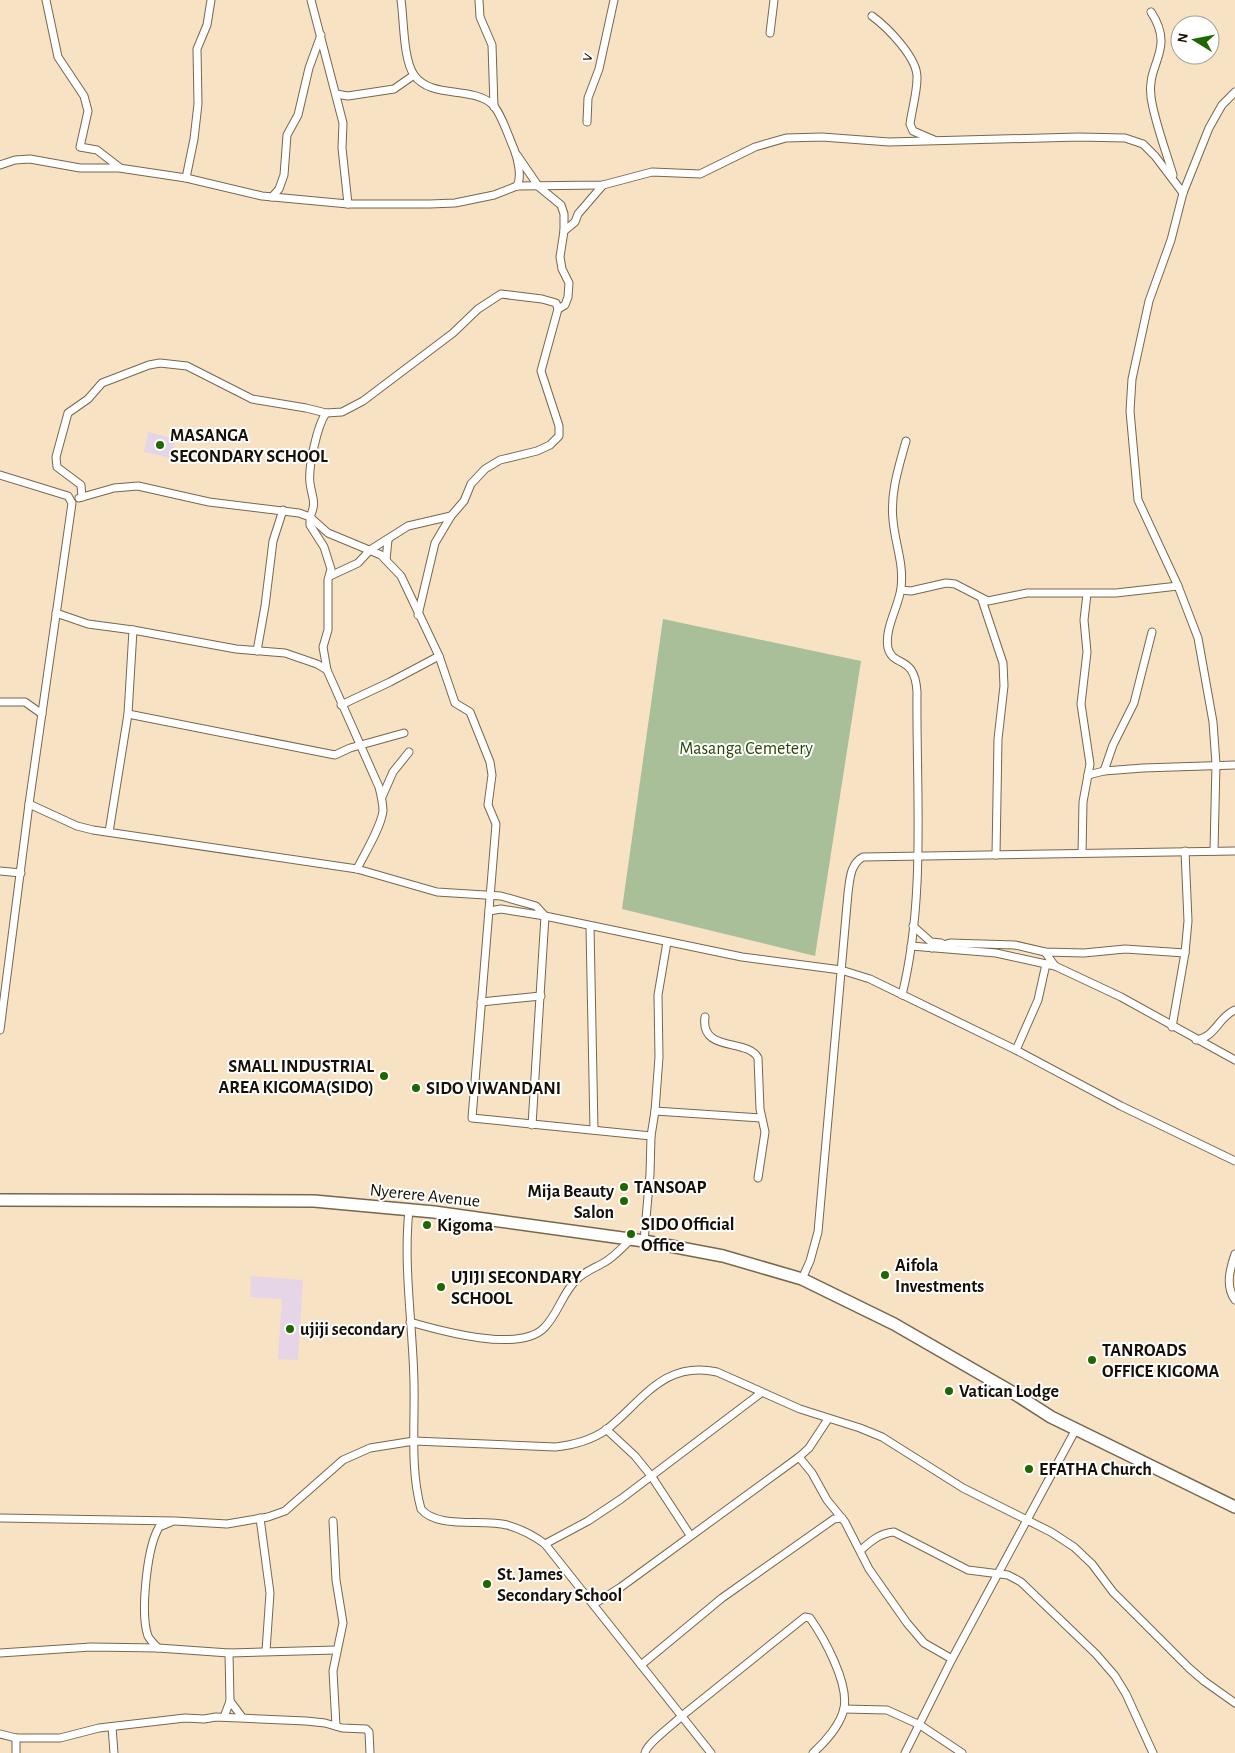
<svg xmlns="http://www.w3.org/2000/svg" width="1235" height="1753" viewBox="0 0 1235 1753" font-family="'Alegreya Sans',sans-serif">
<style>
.education{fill:#e6d5e7}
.green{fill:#a8bf99}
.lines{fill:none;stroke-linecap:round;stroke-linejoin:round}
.street-casing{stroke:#79674c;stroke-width:9}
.primary-casing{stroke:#79674c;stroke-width:14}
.street{stroke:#fff;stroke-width:7}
.primary{stroke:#fff;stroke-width:11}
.poi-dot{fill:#1f6700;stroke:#fff;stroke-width:2}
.labels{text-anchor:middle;stroke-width:4;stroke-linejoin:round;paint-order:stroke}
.street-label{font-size:18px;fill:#171006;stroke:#fff}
.poi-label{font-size:18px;font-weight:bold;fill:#171006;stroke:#fff;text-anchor:start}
.park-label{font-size:18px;fill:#264700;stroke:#fff}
</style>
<rect width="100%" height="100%" fill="#f7e2c4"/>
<g class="education">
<path d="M148,432L176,439L171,458L144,452Z"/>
<path d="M251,1276L303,1280L298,1360L278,1359L282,1299L250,1297Z"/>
</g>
<path class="green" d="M663,619L861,661L815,956L622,909Z"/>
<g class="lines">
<defs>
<g id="street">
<path d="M46,0L58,57L84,96L88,111L80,147L97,150L119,167"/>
<path d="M311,0L343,123L342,148L348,204"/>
<path d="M401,0C404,20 403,59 414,75C431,99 471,86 492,104C501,112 509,138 514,149C518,159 522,177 517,186"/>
<path d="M479,0L480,17L492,45L494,107"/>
<path d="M1151,12C1176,50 1146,63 1151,97C1154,120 1166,151 1173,175"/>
<path d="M872,16C887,27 918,58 917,78C917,93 912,109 910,124L913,131L934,140"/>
<path d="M770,33L774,0"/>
<path d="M336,94L348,96L394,89L414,75"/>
<path d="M587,122L588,98L599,69L614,0"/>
<path d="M517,155L539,187L561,205L564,214V231L560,257L562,269L569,283L568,297L565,305L558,309"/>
<path d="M0,165L15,160L30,159L80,168H119L186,178L262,196L348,204H430L455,203L494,195L517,186L603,185L652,172L700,174L755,147L786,138L822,137L889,142L1079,137L1125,138L1143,144L1155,156L1183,193"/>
<path d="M186,178L194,139L198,104L197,49L207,25L211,0"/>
<path d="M272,197L279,189L284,175L287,135L298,115L309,68L321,35"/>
<path d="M564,231L575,222L578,214L603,185"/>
<path d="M326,413C317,426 308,468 310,483C312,499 317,501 310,517L328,533L381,555L401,576L439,656L455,703L470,712L490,762L492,775L488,805L496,824L472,1118L651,1136"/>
<path d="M0,475L68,496L72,503L29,804L0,1030"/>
<path d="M82,497L81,485L57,467L56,457L68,413L88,399L102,383L149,365L160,363L187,366L252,399L306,408L326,413L342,412L363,401L453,333L478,309L501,294L542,299L556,303L558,309L541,371L559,426V436L550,445L537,451L500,460L485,469L471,484L464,501L451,516L408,526L370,550L358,563L330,576"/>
<path d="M79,498L114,488L138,486L209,502L299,513L310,517V525L324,547L331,569L328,580V630L323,647L327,670"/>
<path d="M386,560L388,540"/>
<path d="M901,590L911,591L946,583L955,584L988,601L1027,593H1116L1178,586"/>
<path d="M982,600L1003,663L1004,686L998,739L996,855"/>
<path d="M56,613L88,624L133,630L236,649L285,653L317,664L327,670L379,787C381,795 383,803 383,811C381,827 365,853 357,869"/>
<path d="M418,615L435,543L451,516"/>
<path d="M257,651L265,606L273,541L283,510"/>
<path d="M0,702H25L42,714"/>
<path d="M341,705L390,682L439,656"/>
<path d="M128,714L335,755L350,748L404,733"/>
<path d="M1104,771L1113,745L1134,703L1152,632"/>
<path d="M1088,775L1104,771L1143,768L1235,765"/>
<path d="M382,797L393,772L409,752"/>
<path d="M29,804L77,826L93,830L357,869L437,892L501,896L536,906L545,916L532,1125"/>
<path d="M109,832L128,714L133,630"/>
<path d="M1214,851L1216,764L1213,722L1198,638L1178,586L1138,500L1130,411L1132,379L1149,301L1171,240L1183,193L1209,128L1222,105L1235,92"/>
<path d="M1082,853L1083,802L1090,764L1081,704L1087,652L1084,620L1087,594"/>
<path d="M0,871L21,873"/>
<path d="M489,911L501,909L545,916L742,957L841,970L870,979L1016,1050L1121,1106L1235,1161"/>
<path d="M913,926L931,942L941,943"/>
<path d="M590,927L594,1130"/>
<path d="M911,946L996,953L1046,964"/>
<path d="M932,948L950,943L1015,945L1045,952L1084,953L1125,949L1185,953"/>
<path d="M1055,966L1121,997L1235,1060"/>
<path d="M902,995C926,898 916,792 917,692C915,654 893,668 888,648C884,629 899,606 901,588C904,563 895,544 893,520C890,493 899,466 906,441"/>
<path d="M481,1002L541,996"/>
<path d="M705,1017C700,1053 748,1038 758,1058L760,1109L765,1132L758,1178"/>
<path d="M1172,1027L1185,953L1188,921L1185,851"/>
<path d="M1196,1040C1216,1037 1218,1017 1235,1010"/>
<path d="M1016,1050L1038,1000L1046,964L1055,966L1045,952"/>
<path d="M655,1111L761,1118"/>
<path d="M409,1210C403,1267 413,1326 414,1383C415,1425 410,1469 421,1509C437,1529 482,1519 507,1525C521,1529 533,1535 545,1544L711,1753"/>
<path d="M644,1241L650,1174L651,1136L655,1111L659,1057L658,995L667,942"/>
<path d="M1235,1254C1230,1269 1225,1286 1235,1300"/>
<path d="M802,1279L810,1261L818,1232L848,893C850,879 850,864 863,857L1235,851"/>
<path d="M410,1322C441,1331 519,1353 544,1328C558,1314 562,1294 576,1280C585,1271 595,1268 605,1262C615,1256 623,1247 631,1239"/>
<path d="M606,1429L635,1456L652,1477L690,1535"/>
<path d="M799,1457L812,1473L827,1500L845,1522L869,1569L907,1623L924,1643L952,1659"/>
<path d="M0,1518L175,1521L227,1524L268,1517L285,1511L343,1460L370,1448L414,1441L555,1447C574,1445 590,1441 606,1430C642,1402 663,1360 717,1372L800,1409L860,1428L882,1437L963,1488L1051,1532L1074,1547L1092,1564L1113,1592L1189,1668L1204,1681L1235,1703"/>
<path d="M260,1518L270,1593L266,1651"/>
<path d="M333,1521L336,1580L343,1623L333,1671L336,1726"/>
<path d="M545,1544L588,1521L621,1499L761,1393"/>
<path d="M861,1550C871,1541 880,1533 894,1532L968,1570L1008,1575L1021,1582L1096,1654L1115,1676L1126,1694L1153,1753"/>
<path d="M594,1604L621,1587L799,1457L809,1448L828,1419"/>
<path d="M158,1648C155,1645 150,1640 148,1636C140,1614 147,1552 157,1531L159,1527L171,1522"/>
<path d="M0,1653L91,1647L158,1648L229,1653L336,1650"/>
<path d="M641,1665L722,1598L834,1519L842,1518"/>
<path d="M230,1701L242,1717"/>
<path d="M844,1709L887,1710L920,1725L962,1753"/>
<path d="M224,1717L230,1701L229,1653"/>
<path d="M112,1727L114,1753"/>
<path d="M0,1734L16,1738H60L99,1728L185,1718L204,1719L216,1717L306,1721L325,1723L342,1728L366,1729L369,1732L370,1753"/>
<path d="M16,1738V1753"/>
<path d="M645,1753C646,1744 674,1724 683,1715L805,1617L810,1618C824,1638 849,1683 844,1708C841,1724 825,1742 813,1753"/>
<path d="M905,1753L952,1659L1076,1429"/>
</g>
<path id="primary" d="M0,1200L314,1201L434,1212L644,1241L723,1256L802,1279L894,1324L1012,1392L1051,1417L1235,1507"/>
</defs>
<use href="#street" class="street-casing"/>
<use href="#primary" class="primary-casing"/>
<use href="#street" class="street"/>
<use href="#primary" class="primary"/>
</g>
<g class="poi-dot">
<circle cx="160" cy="445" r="5"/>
<circle cx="384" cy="1076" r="5"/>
<circle cx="416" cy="1088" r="5"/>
<circle cx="624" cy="1187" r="5"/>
<circle cx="624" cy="1201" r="5"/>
<circle cx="427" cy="1225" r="5"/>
<circle cx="631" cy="1234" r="5"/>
<circle cx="885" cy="1275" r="5"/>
<circle cx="441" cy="1287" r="5"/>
<circle cx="290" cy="1329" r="5"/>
<circle cx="1092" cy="1360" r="5"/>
<circle cx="949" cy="1391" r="5"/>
<circle cx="1029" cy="1469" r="5"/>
<circle cx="487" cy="1584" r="5"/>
</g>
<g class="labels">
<g class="street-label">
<text transform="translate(586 57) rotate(-74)" y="6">v</text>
<text transform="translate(425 1195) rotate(6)" y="6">Nyerere Avenue</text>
</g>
<g class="poi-label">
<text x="170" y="441">MASANGA<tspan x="170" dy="21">SECONDARY SCHOOL</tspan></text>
<text x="374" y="1072" text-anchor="end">SMALL INDUSTRIAL<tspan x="374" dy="21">AREA KIGOMA(SIDO)</tspan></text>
<text x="426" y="1094">SIDO VIWANDANI</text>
<text x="634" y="1193">TANSOAP</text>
<text x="614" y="1197" text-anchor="end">Mija Beauty<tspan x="614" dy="21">Salon</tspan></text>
<text x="641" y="1230">SIDO Official<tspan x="641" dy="21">Office</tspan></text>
<text x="437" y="1231">Kigoma</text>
<text x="895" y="1271">Aifola<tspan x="895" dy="21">Investments</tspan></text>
<text x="451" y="1283">UJIJI SECONDARY<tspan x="451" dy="21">SCHOOL</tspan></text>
<text x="300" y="1335">ujiji secondary</text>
<text x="1102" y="1356">TANROADS<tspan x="1102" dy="21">OFFICE KIGOMA</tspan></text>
<text x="959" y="1397">Vatican Lodge</text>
<text x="1039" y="1475">EFATHA Church</text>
<text x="497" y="1580">St. James<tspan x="497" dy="21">Secondary School</tspan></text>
</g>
<g class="park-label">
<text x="746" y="754">Masanga Cemetery</text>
</g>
</g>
<g transform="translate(1195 40) rotate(280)"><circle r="24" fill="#ffffff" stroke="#a29f9b"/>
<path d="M0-4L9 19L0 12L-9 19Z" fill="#1f6700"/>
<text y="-8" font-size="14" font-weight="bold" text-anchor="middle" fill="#171006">N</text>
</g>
</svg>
